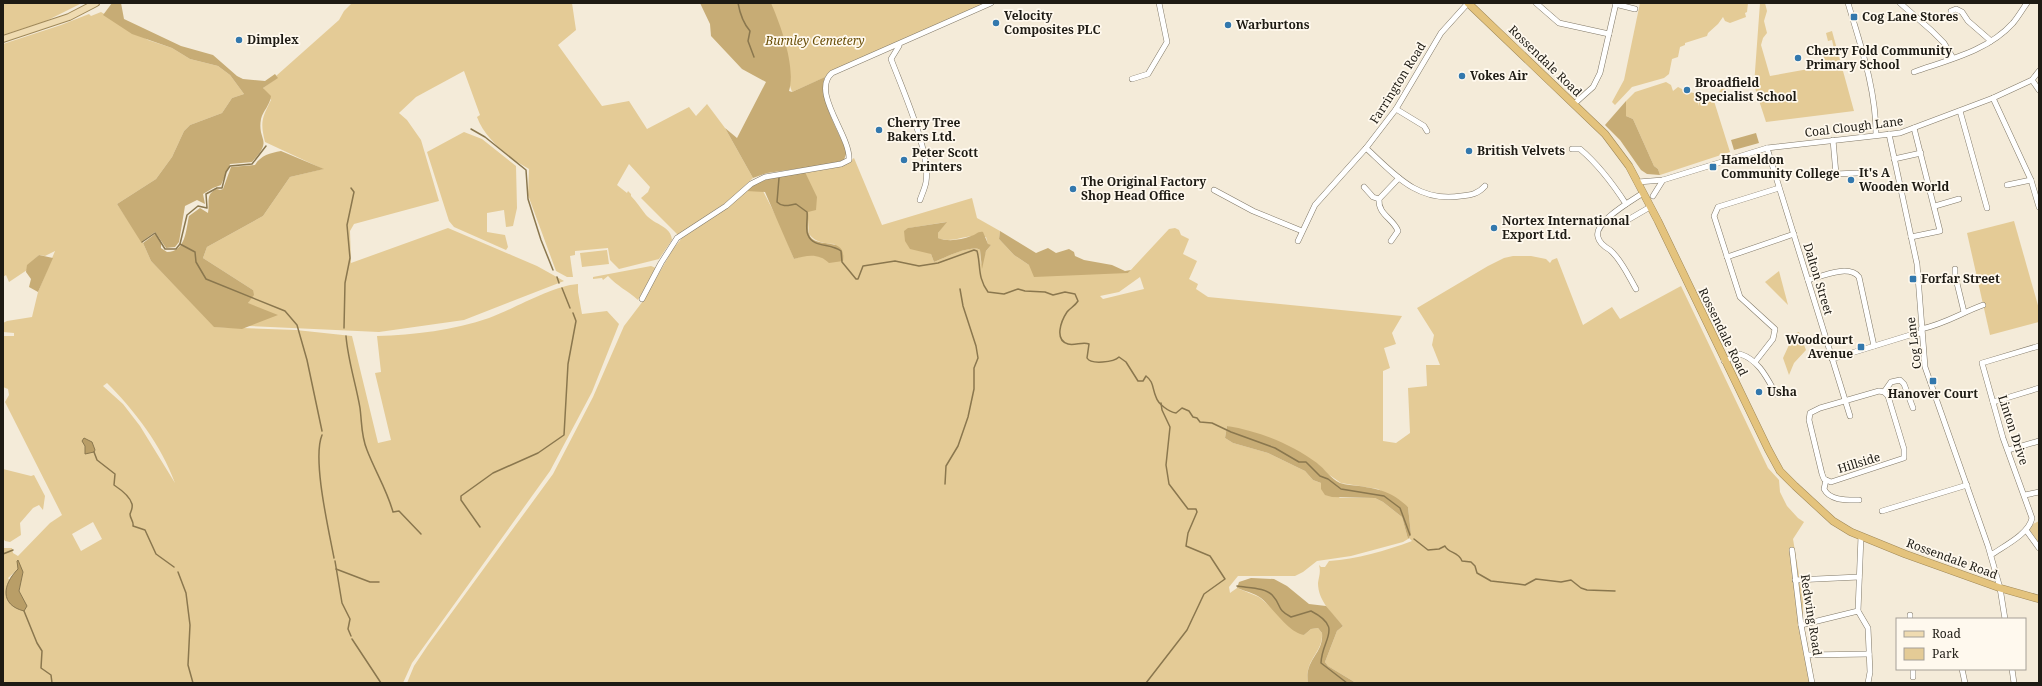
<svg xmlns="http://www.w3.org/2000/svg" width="2042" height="686" viewBox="0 0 2042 686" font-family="'Noto Serif',serif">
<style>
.green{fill:#e4cb96;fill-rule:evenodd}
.forest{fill:#c7ac75}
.water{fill:#b99e67;stroke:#8a774e}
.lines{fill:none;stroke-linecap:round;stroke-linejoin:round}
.stream{stroke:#8a774e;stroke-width:1.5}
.minor-casing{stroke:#807867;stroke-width:6}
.major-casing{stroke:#9f8858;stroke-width:8}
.highway-casing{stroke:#9f8858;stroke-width:8}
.minor{stroke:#fff;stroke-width:5}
.major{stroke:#efdbb1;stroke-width:6}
.highway{stroke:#e4c37d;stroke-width:7}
.poi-dot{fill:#3378ad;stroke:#fff9ee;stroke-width:1.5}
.labels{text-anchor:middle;stroke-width:3.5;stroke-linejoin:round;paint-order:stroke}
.poi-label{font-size:12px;font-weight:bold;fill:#1e1b14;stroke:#fff9ee;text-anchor:start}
.park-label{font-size:12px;font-style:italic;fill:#6a4f08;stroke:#fff9ee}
.street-label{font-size:12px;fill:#1e1b14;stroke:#fff9ee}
</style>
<rect width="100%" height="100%" fill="#f4ebd9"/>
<g class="green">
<path d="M3,3H82L46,21L3,35Z"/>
<path d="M352,3H572L576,30L558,45L602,106L629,101L647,129L689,107L696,116L707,104L725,128L753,178L727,202L678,235L641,198L648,192L650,187L629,164L617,185L627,193L628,191L631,194V196C637,202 641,209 646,215C655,225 671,226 672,240L659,259L619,269L610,260L608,248L575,251V255L570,256L573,277H567L556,271L528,195L529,169C509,158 485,139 477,117L480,115L464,71L416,97L399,113L407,120L421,140L439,201L354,224L350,231L351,263L448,228L537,266L564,281L464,320L379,332L248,326V303L253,290L203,258L207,247L263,216L290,177L323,169L265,142C260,122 262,118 271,100L263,88L277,78L276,76L339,20L344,11Z"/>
<path d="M763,3H991L792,92Z"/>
<path d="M1640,3H1748L1747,12L1745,13L1746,17L1730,23L1725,21L1723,17L1718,24L1708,33L1707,36L1685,43V45L1680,47L1678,57L1672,59L1669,74L1664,78L1632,87L1615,105L1612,102L1624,80Z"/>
<path d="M1760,3H1765L1767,11L1764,21L1767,33L1763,38L1761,45L1770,76L1825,66L1823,52L1834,49L1832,40L1828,41L1826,33L1832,31L1854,111L1766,122L1754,85Z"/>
<path d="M101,12L148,40L172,48L190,59L218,66L230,75L244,94L232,98L222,113L190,125L184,131L172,157L156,179L117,204L143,243L151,261L215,327L296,330L352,336L378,443L391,440L375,373L381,372L377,336C414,335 454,330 489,318C516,308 552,286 578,284V292L582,314L607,311L619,324L592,392L550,471L412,663L403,683H3V548H12L13,553L18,556L50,523L62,515L5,402L9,395L8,389L3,387V336H14V333L3,332V323L7,321L32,317L38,292L55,251L45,256L39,255L28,265L27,270L9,282L6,275L3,277V44L61,25L89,14L91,16ZM107,383C135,411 161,445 175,483L140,426L123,404L103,386ZM93,522L102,539L81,551L72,534ZM18,569L23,572L19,591L27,606L8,578Z"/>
<path d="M1666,82L1671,85L1673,91L1678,87L1688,92L1694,93L1699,106L1698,94L1702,93L1714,101L1730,152L1660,175L1658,169L1654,166L1633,119L1626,116V101L1635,92Z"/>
<path d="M1724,85L1728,99L1720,101L1717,95Z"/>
<path d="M464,132L482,139L516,166L517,208L513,226L506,227L504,210L487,213V232L505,235L508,247L506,250L454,227L449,221L427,152Z"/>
<path d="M854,158L882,225L972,198L977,218L1000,231L999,239L1014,255L1029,265L1128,273L1169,229L1175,228L1179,230L1181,235L1189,239L1183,254L1197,261L1189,279L1198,284L1196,289L1208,297L1402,316L1392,333L1396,344L1384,348L1390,368L1383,371V441L1396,443L1410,433L1408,388L1427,386L1426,365H1440L1432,345L1434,335L1417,308L1488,266L1504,258L1513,256H1531L1546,259L1550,263L1552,260L1557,258L1583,325L1612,307L1620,319L1681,286L1768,468L1779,480L1780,492L1787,506L1798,518L1804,522L1793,539L1803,599V620L1813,673L1811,683H1356L1328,666L1325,662L1337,631L1343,626C1332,613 1318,601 1318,583C1319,576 1321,572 1319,565L1321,567H1325L1329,561C1357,559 1385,551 1412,541L1409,538L1411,534L1408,507L1378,489L1341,483L1328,474L1318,464L1227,426L1225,438L1233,443L1268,453L1305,471L1313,480L1321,483L1340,498H1375L1383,502L1402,517L1408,539L1403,542L1351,556L1317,561L1303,572L1295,576H1238L1229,587L1230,593L1237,588L1259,597L1304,635L1311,629L1318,628L1322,633C1323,654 1304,659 1308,683H407L414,666L428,645L553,474L593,397L624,326L643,301L673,249L682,238L714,217L746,191H763L780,224L794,259L808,254L823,257L835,244C824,243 816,243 809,234L805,172C823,169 841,170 854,158ZM946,222L938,233V238C950,243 960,237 973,236C977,236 982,237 986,237L988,245H991L986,251L981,265L980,250C971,244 944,258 934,262L931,254L909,228ZM1140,277L1144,289L1103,299L1100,296L1119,292Z"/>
<path d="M2014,221L2039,309V322L1990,335L1967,233Z"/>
<path d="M607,250L609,264L582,267L580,253Z"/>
<path d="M651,266L656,268L638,300C628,291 617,286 608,276L603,280L602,278L593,279V277Z"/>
<path d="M1779,271L1788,305L1765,282Z"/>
<path d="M1799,332L1806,350L1794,363L1789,375L1783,358L1794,334Z"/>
<path d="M3,469L31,476L34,475L45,496L43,510L39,505L33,508L20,523L21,535L10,542L5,541L3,538Z"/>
<path d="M2039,521V548L2026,530L2031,525Z"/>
</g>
<g class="forest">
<path d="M112,3H121L124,19L181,46L213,55L237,76L243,79L265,81L275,74L278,78L263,88L271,96C270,105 263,111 261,119C257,141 274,139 252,162L230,164L221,185L213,188L203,194L205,204L197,200L185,206L179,242L175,247L166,248L155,232L141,242L117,204L156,179L172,157L184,131L190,125L222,113L232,98L244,94L230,75L218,66L190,59L172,48L132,34L103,15Z"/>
<path d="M700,3H771C781,26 796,67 789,91L792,92L825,77C817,96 839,133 847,151L844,160L831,164L767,173L753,178L725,128L737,138L766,82L742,69L711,36L710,24Z"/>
<path d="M1626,101V116L1633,119L1654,166L1658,169L1660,175L1647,174L1641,170L1620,140L1605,125Z"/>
<path d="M1756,133L1759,143L1734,150L1731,140Z"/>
<path d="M281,151L324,169L290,177L263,216L207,247L203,258L253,290L254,295L248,303L278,315L242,329L214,327L151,261L143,243L155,234L161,241V248L167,252C186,252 186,229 189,216L200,208L208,213C210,202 205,194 217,189L220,190L223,189L231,167L255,165C261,155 270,153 281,151Z"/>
<path d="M805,172L817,197L816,210L808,212C809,218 807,228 809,234C815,251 847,234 843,261L829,263C819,253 807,255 794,259L765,192L746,191C762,177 785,175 805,172Z"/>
<path d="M947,222L938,233V238C948,242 961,240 971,236C976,235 978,231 983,232L988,244L991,245L986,251L982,269L980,250C972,244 944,258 934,262L931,254L910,249L905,241L904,231L908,228Z"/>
<path d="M1000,231L1036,253L1048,248L1056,253L1069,249L1074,252L1075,256L1084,260L1112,265L1125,271L1131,270L1128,273L1034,277L1029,265L1014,255L999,239Z"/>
<path d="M39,255L53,258L38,292L29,287L31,279L26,272L27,265Z"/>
<path d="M1227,426C1259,431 1291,444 1317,463C1325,469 1331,479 1340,483C1346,485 1353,485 1359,486C1380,489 1392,492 1408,507L1411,534L1409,538L1408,539L1402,517L1383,502L1375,498L1332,497L1325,495L1321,489V483L1313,480L1305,471L1268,453L1233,443L1225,438Z"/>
<path d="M1251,578L1274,579L1287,586L1309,604L1326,606L1343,626L1337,631L1325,662L1328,666L1356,683H1308C1304,659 1324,654 1322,633L1318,628L1311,629L1304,635C1289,633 1273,608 1261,598C1254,593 1245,591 1237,588L1239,582Z"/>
</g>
<g class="water">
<path d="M84,438L92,442L95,450L94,452L85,454V446L82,441Z"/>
<path d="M18,560L23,572L19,591L27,606L24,611C0,605 2,585 18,569L17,561Z"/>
</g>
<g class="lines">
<g class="stream">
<path d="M738,3C740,14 743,23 750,31L748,41L754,57"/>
<path d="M471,129L485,137L526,170L528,199L541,240L553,270"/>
<path d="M779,178L777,202C783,208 789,205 796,204L807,212C808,219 805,229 808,235C813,248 831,243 841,251L842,262L856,279H858L863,266L895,261L919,266L938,263L974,250L977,251C981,265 977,277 988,292L1004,294L1018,289L1025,291L1045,292L1053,295L1065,292L1075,294L1078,301C1075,306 1070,308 1067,312C1061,321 1054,340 1068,344C1075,346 1083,341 1089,344L1087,358C1091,365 1114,362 1119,357L1126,362L1138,381H1143L1146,376C1154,382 1152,388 1156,397C1158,404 1169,412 1176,413L1182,408L1189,411L1193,417L1197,418L1200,422L1212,423L1231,432L1275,448L1299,462H1306L1320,476L1328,479L1341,489L1384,496L1400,508L1410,535"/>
<path d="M142,242L155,233L165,249H176L180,244L187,215L198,206L207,208L206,194L217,188H222L226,172L230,166L252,164L266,146"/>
<path d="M180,244L195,252L196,262L206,279L285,311L297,325L307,360L322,431"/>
<path d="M557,277L559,283"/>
<path d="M562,288L570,308"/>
<path d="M344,328L345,283L350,258L347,225L354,192L351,188"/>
<path d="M346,336C348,361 356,384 360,408C362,423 361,436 367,450C375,471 387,490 393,512L399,511L421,534"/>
<path d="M322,435C312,459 329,531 334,558"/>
<path d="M94,452L97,460L115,474L114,485C120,489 130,496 132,504C133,508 131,511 130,514C130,519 134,521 133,526L145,530L156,554L174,567"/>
<path d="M945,484L946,466L958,446L968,417L974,389V368L978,358L976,346L963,306L960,289"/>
<path d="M480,527L461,500V496L493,473L538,453L564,435L568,364L576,321L573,313"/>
<path d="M1414,539L1428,550L1439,549L1445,546C1449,554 1458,551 1462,561L1471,562L1475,566L1477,573L1491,581L1518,584L1525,585L1536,579L1561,582L1571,580L1581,588L1587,590L1615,591"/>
<path d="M3,554L13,550"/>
<path d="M335,561L342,603L350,619L348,629L351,636"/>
<path d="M336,569L370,582H379"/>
<path d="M178,572L186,593L190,625L188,665L193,683"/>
<path d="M1237,586C1247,588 1266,587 1273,596C1282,606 1276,609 1291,617L1311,611C1344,628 1322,638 1321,663L1347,683"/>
<path d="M24,611L37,643L42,651L41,668L51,675L52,683"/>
<path d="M352,639L381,683"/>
<path d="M1146,683L1187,630L1204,594L1225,579L1210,556L1186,546L1188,533L1197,512L1196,509H1188L1169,484L1166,465L1170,427L1162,410L1161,403"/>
</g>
<defs>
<g id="minor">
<path d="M1536,3L1559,23L1609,34"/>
<path d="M1848,3C1861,47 1876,89 1876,135"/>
<path d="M1900,3L1932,31L1944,43L1953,58"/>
<path d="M1615,4L1635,9"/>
<path d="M1951,11L1956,9L1962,12L1968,21L1991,41"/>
<path d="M899,46L891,59C902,88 931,153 926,182C925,188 922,194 920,200"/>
<path d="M1914,72C1948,60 1988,51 2013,23C2018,17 2022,10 2027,3"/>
<path d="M1132,79L1148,74L1167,42L1159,3"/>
<path d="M2032,80L2039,90"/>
<path d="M1993,98L2031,180L2039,207"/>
<path d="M1574,104L1593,87L1600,73L1616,3"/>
<path d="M1396,109L1424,126L1427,131"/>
<path d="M1960,111L1987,208"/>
<path d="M1889,134L1917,264L1925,367L1988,546L2000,588L2005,619"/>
<path d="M1833,140L1836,174L1857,173"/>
<path d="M1366,148C1395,175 1418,203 1461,196C1471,195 1478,194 1485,186"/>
<path d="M1767,148L1850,416"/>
<path d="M1572,149H1580C1599,165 1613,184 1626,204"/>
<path d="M1894,159L1921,153"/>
<path d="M1638,182L1663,180L1767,148L1900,133L1993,98L2032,80L2039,71"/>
<path d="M2007,185L2031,180"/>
<path d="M1364,187L1373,197L1379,199"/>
<path d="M1214,190L1253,211L1302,231"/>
<path d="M1653,196L1663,180"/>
<path d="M1935,206L1959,199"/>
<path d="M1626,221L1650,207"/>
<path d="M1911,237L1940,231L1914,128"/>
<path d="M1298,241L1315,205L1366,148L1396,109L1441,33L1468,3"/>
<path d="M1391,241L1398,231C1393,218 1378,215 1379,199L1399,178"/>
<path d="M1727,257L1794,234"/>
<path d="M1955,269V275L1964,312"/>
<path d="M1808,280C1822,276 1849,264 1859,277L1874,346"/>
<path d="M1636,289C1629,277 1621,259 1610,250C1605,247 1599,243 1598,237C1593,222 1633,200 1643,193"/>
<path d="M642,299L661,263L677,238L726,206L751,184L765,177L841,164L849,160C851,136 810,92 832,73L991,3"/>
<path d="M1921,329C1945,324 1961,313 1983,305"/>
<path d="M1832,359L1910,335L1921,333"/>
<path d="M1724,361L1740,354C1759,360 1767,378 1776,394"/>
<path d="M1755,362L1773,339L1775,329L1740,297L1714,216L1718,207L1779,188"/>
<path d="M1879,391L1884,392L1888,396L1904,449V458L1831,482L1824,479L1822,474L1809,420L1810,413L1820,408Z"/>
<path d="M1884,392L1891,382L1900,380L1904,384L1913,408"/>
<path d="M1993,402L2039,388"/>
<path d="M2008,450L2039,441"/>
<path d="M1826,480L1824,489C1830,501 1847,500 1859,500"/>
<path d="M2025,495L2039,492"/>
<path d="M1882,511L1967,485"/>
<path d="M2026,530L2039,548"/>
<path d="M1861,536L1858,611L1868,628L1870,672L1868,683"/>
<path d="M1792,550L1801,625L1812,683"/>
<path d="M1991,555C2004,546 2029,534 2032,518L2003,438L1982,363L2039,346"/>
<path d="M1795,580L1859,577"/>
<path d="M1910,615V619"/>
<path d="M1801,625L1858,611"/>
<path d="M1807,655L1869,654"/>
<path d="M1913,669V677"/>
<path d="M1962,669L1965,683"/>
<path d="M2012,669L2014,683"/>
</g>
<path id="major" d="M3,39L69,17L96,3"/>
<path id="highway" d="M1468,3L1605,134L1629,166L1658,221L1768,449L1780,471L1795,486L1833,521L1851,532L1905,554L2000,588L2039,599"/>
</defs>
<use href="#minor" class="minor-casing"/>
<use href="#major" class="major-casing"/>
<use href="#highway" class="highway-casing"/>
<use href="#minor" class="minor"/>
<use href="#major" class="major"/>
<use href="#highway" class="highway"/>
</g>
<g class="poi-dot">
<rect x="1850" y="13" width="8" height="8" rx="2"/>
<circle cx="996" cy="23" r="4"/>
<circle cx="1228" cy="25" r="4"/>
<circle cx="239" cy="40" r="4"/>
<circle cx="1798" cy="58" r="4"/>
<circle cx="1462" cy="76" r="4"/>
<circle cx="1687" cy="90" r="4"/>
<circle cx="879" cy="130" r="4"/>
<circle cx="1469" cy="151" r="4"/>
<circle cx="904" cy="160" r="4"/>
<rect x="1709" y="163" width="8" height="8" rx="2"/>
<circle cx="1851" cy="180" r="4"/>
<circle cx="1073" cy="189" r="4"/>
<circle cx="1494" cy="228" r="4"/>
<rect x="1909" y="275" width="8" height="8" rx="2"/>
<rect x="1857" y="343" width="8" height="8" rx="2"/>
<rect x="1929" y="377" width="8" height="8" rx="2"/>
<circle cx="1759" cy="392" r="4"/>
</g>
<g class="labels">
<g class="poi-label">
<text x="1004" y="20">Velocity<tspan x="1004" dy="14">Composites PLC</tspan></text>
<text x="1862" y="21">Cog Lane Stores</text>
<text x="1236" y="29">Warburtons</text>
<text x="247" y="44">Dimplex</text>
<text x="1806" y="55">Cherry Fold Community<tspan x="1806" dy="14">Primary School</tspan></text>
<text x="1470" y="80">Vokes Air</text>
<text x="1695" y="87">Broadfield<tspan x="1695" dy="14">Specialist School</tspan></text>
<text x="887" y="127">Cherry Tree<tspan x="887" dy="14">Bakers Ltd.</tspan></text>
<text x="1477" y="155">British Velvets</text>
<text x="912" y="157">Peter Scott<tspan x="912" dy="14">Printers</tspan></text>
<text x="1721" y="164">Hameldon<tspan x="1721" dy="14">Community College</tspan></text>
<text x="1859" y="177">It's A<tspan x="1859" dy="14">Wooden World</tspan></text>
<text x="1081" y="186">The Original Factory<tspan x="1081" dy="14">Shop Head Office</tspan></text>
<text x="1502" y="225">Nortex International<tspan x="1502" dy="14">Export Ltd.</tspan></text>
<text x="1921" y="283">Forfar Street</text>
<text x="1853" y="344" text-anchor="end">Woodcourt<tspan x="1853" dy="14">Avenue</tspan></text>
<text x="1767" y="396">Usha</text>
<text x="1933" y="398" text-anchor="middle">Hanover Court</text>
</g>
<g class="park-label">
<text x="815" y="45">Burnley Cemetery</text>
</g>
<g class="street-label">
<text transform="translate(1545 61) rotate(44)" y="4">Rossendale Road</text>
<text transform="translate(1398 83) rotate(-58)" y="4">Farrington Road</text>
<text transform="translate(1854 127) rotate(-7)" y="4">Coal Clough Lane</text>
<text transform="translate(1818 279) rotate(73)" y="4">Dalton Street</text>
<text transform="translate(1723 332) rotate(64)" y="4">Rossendale Road</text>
<text transform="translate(1914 343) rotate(-97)" y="4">Cog Lane</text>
<text transform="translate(2013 430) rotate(72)" y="4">Linton Drive</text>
<text transform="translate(1859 463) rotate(-17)" y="4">Hillside</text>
<text transform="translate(1952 559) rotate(20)" y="4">Rossendale Road</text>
<text transform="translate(1811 615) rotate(81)" y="4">Redwing Road</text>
</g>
</g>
<rect width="2042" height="686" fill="none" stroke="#1e1b14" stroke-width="8"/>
<rect x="1896" y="618" width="130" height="52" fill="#fff9ee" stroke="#a5a097"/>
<rect x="1904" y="631" width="20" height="6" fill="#efdbb1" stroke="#a5a097"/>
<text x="1932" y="638" font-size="12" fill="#1e1b14">Road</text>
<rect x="1904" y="648" width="20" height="12" fill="#e4cb96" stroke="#a5a097"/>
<text x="1932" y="658" font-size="12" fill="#1e1b14">Park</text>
</svg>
